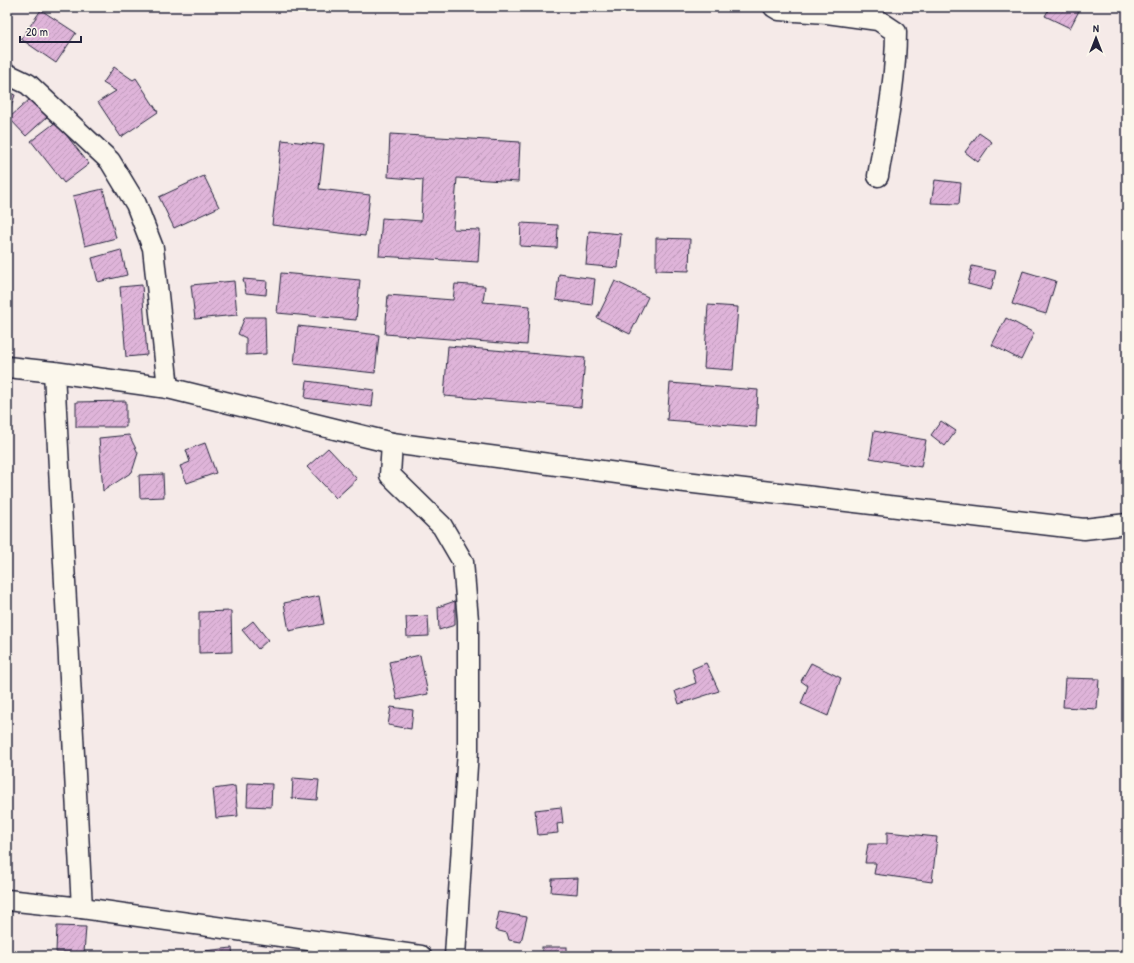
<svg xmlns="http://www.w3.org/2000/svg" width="1134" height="963" viewBox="0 0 1134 963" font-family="'Patrick Hand',sans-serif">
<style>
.building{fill:url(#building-hatch);stroke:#22223b}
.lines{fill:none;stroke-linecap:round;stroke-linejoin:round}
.street-casing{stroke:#22223b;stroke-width:23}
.street{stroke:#fbf7ec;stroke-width:20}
</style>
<defs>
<pattern id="building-hatch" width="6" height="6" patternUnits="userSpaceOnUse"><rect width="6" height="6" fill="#dfb4d9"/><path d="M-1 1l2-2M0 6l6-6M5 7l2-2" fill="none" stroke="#bf9abb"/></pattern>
</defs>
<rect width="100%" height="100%" fill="#f5eae8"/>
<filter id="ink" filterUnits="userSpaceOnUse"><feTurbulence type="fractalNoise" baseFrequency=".025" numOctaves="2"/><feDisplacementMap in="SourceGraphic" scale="8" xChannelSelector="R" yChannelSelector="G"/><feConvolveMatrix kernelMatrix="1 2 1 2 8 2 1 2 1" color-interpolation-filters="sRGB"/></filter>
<g filter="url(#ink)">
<g class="building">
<path d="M1050,7H1081L1070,28L1045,16Z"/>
<path d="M41,10L76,33L56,63L21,39Z"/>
<path d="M114,67L133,80L136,78L158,112L121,137L98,102L116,91L103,83Z"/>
<path d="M7,92L15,95L7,118Z"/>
<path d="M30,99L47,117L26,136L9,118Z"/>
<path d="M56,122L89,164L64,183L31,141Z"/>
<path d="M979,133L992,142L978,162L965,152Z"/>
<path d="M390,134L520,142L518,182L457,178L453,229L480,230L478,262L379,256L382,218L421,221L423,180L388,177Z"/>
<path d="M282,140L324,145L319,189L370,195L365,236L272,225Z"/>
<path d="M204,176L219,207L174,228L159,197Z"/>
<path d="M935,180L961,183L959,204L931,203Z"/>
<path d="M103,189L116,238L85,246L73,196Z"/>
<path d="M521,223L558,225L557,248L520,246Z"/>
<path d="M589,231L621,234L618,268L586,265Z"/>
<path d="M656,238L690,239L689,271L656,270Z"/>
<path d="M121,250L127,275L98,282L92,258Z"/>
<path d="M972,266L996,271L991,290L968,284Z"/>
<path d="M1023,271L1056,281L1046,314L1012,304Z"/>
<path d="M281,273L360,280L356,320L277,313Z"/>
<path d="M559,274L595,279L592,305L556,300Z"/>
<path d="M243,279L267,281L266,295L246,293Z"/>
<path d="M234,281L237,315L195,319L191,285Z"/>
<path d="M615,281L648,297L630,334L597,318Z"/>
<path d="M455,284L485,286L483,302L530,306L527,345L385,334L388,295L453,300Z"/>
<path d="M142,285L147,355L126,357L120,287Z"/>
<path d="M708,305L738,307L733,370L704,368Z"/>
<path d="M245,317H265L266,354L246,355V338L238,334Z"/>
<path d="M1006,318L1034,333L1021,360L992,345Z"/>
<path d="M298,326L379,335L375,373L294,364Z"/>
<path d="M448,346L585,358L581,407L444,396Z"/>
<path d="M307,381L374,390L372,407L305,398Z"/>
<path d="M670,383L758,390L756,427L667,420Z"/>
<path d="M126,401V427H76V402Z"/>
<path d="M941,421L956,431L945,446L931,435Z"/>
<path d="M874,431L926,440L921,467L870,458Z"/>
<path d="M129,435L138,453L132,472L103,491L99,438Z"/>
<path d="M205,443L216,473L187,483L180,466L190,462L186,450Z"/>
<path d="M328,448L357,479L336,498L307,467Z"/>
<path d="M163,474L164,497L140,498L139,475Z"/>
<path d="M319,596L324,624L289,631L284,603Z"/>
<path d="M455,601V625L439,630L438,607Z"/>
<path d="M231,611L232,652L199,653V612Z"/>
<path d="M428,616L429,636L407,637L406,617Z"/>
<path d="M253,621L268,640L258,649L242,630Z"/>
<path d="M420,655L428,694L397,700L389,662Z"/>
<path d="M706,663L719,691L679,704L675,691L696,683L692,669Z"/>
<path d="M811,663L841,678L828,716L801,704L808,686L801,681Z"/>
<path d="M1065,678L1099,679L1097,709L1063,707Z"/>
<path d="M391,707L413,710L411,729L388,725Z"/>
<path d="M293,778L319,780L317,800L292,798Z"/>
<path d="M248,783L272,784L271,807L247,806Z"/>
<path d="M235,786L238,816L216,818L213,789Z"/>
<path d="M561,807L563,823L557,824L558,833L538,835L535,810Z"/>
<path d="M887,832L937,837L932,882L874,874L876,863H865L868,844H887Z"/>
<path d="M578,878L577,894L551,892L552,879Z"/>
<path d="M499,912L527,917L521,942L509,940L507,933L495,930Z"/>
<path d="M57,926L86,927L84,953L56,952Z"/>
<rect x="542" y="947" width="25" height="9"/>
<path d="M232,948L233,956H205L204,951Z"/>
</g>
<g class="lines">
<defs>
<g id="street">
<path d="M774,7L779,10L827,13L878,20L896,32C896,80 886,129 878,176"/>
<path d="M7,74L28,84L110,161L136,204L153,248L168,388"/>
<path d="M7,367L54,372L168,388L392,443L677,481L1084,529L1127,524"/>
<path d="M54,372L82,908"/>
<path d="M392,443L390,475L442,526L463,562L468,620V750L455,956"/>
<path d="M7,900L82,908L421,956"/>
</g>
</defs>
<use href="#street" class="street-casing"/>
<use href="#street" class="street"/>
</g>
</g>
<rect width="1134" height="963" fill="none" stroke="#fbf7ec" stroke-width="24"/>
<rect x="12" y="12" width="1110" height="939" fill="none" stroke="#22223b" stroke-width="1.5" filter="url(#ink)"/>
<g transform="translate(1096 38)" stroke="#fbf7ec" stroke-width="3" paint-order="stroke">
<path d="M0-3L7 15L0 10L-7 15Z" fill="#22223b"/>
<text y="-6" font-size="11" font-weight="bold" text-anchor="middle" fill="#22223b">N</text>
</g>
<path d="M20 36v6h61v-6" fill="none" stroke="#22223b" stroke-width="2"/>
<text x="26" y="36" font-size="12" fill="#22223b" stroke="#fbf7ec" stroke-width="3" paint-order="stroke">20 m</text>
</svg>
